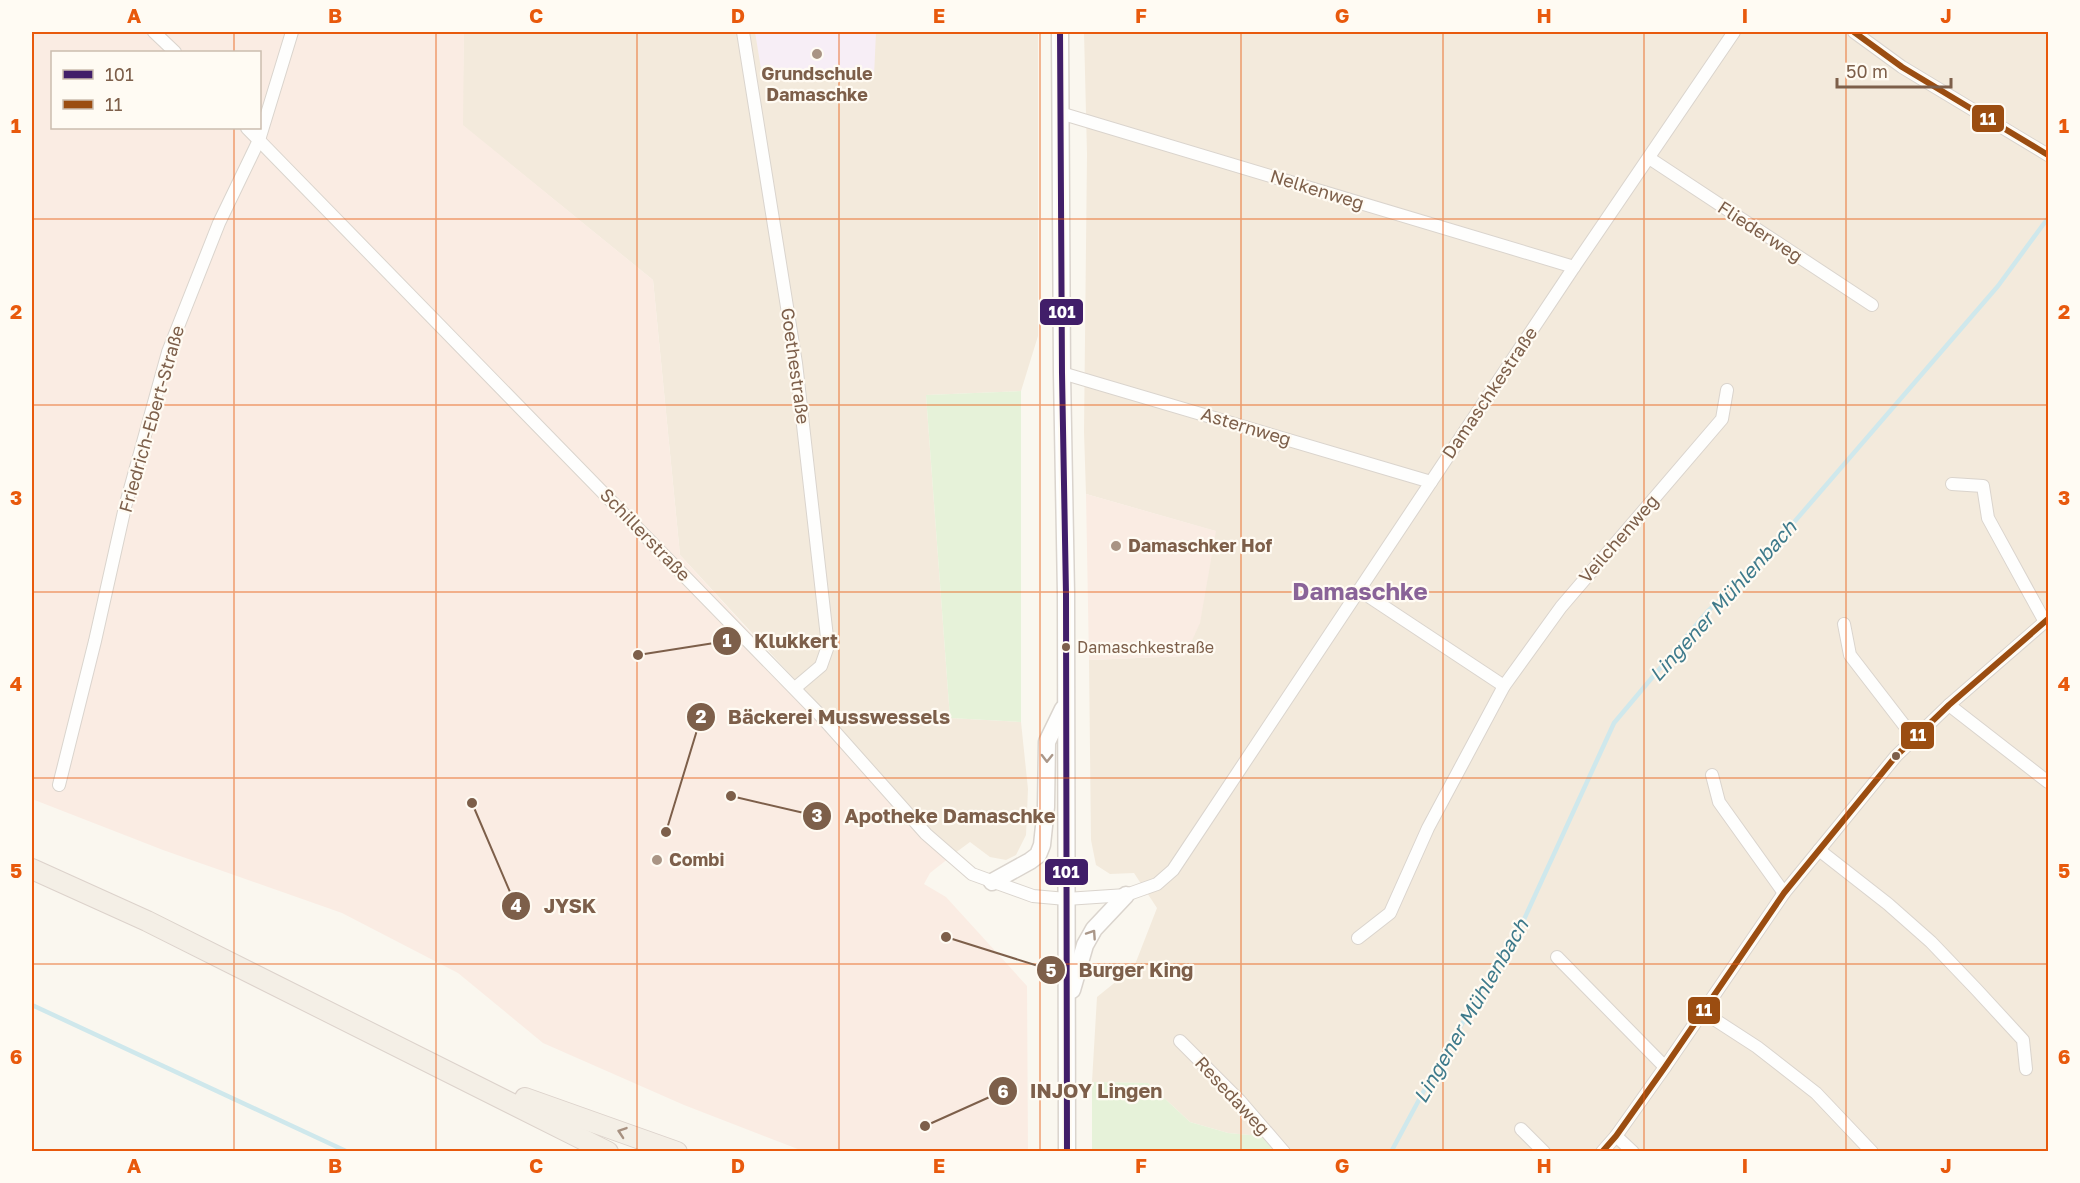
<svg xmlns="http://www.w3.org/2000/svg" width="2080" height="1183" viewBox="0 0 2080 1183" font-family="'Golos Text',sans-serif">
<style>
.residential{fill:#f3eadc}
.commercial{fill:#faece3;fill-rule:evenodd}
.education{fill:#f7eef6}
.green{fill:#e6f2d9}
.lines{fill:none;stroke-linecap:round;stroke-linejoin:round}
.stream{stroke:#cfe8ec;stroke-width:4.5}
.minor-casing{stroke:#dad4cd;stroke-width:14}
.tertiary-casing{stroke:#dad4cd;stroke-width:19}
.primary-casing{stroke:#dcd2cb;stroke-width:22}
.minor{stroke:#fefefd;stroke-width:12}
.tertiary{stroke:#fefefd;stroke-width:16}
.primary{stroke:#f4efe6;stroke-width:20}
.bus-1-casing{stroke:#fffbf3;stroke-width:10}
.bus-2-casing{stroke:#fffbf3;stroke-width:10}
.bus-1{stroke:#411e69;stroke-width:6}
.bus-2{stroke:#9b4d11;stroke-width:6}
.oneway{stroke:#aa9789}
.oneway2{stroke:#a79181}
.grid{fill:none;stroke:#e8590c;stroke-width:1.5;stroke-opacity:0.55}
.poi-dot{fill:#a99484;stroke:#fffbf3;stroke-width:2}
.bus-dot{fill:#7d5f4a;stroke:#fffbf3;stroke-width:2}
.labels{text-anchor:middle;stroke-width:4.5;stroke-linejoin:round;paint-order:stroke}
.bus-label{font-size:16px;fill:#7d5f4a;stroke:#fffbf3;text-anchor:start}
.poi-label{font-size:18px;font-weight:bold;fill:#7d5f4a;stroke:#fffbf3;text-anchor:start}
.street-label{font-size:18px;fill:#7d5f4a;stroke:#fffbf3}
.water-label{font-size:20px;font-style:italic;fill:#3e7a8b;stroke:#fffbf3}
.district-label{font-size:24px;font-weight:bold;fill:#896398;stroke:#fffbf3}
.leader{fill:none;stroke:#7d5f4a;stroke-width:2}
.callout-dot{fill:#7d5f4a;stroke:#fffbf3;stroke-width:2}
.mark-label{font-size:18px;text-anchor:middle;font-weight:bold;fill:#fff}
.callout-label{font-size:20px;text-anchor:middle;font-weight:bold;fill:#7d5f4a;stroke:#fffbf3;stroke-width:4.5;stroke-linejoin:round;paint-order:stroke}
.line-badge{stroke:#fffbf3;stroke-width:2}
.badge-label{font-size:16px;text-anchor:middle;font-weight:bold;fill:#fff}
.neatline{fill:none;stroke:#e8590c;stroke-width:2}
.grid-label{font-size:20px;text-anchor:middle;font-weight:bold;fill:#e8590c}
</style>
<rect width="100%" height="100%" fill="#faf7ef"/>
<g class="residential">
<path d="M464,32H1038V336L1021,391L926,395L950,718L1021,722L1028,789L1026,835L1016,855L1006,860L990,857L970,842L951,856L927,833L799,684L680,555L653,280L462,125Z"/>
<path d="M1084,32H2048V1151H1275L1261,1136L1228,1133L1190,1122L1148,1083L1092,1082L1097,997L1134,967L1157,908L1134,873L1110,874L1096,865L1091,840L1089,660L1185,656L1215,531L1086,494L1084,432L1087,154Z"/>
</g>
<g class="commercial">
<path d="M32,32H464L463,125L653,280L680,555L797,684L949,858L930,873L924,884L946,897L1027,986L1028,1151H803L684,1105L543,1043L458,973L342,913L163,850L32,799ZM52,52H260V128H52Z"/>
<path d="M1086,494L1216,531L1200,623L1185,656L1089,660Z"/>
</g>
<path class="education" d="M755,32H876L874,76L763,81Z"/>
<g class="green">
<path d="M1021,391V722L950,718L926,395Z"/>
<path d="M1092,1082L1148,1083L1190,1122L1228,1133L1261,1136L1275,1151H1092Z"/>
</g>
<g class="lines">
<g class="stream">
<path d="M32,1005L348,1152"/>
<path d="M1391,1152L1442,1057L1521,926L1614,723L1708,611L1770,550L1998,286L2048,218"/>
</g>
<defs>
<g id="minor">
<path d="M154,32L175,52"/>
<path d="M743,32L796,363L828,646L821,666L795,688"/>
<path d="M1854,32L1902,67L2048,155"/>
<path d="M1060,113L1574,267"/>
<path d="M247,128L820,715L926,834L972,874L1033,896L1066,899L1126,895L1157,884L1173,870L1574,267L1734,32"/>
<path d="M1649,158L1872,305"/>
<path d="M1062,373L1431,482"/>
<path d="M1952,484L1983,486L1988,518L2045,622"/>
<path d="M1359,590L1504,686"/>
<path d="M1844,624L1850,655L1914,738"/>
<path d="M1949,705L2048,782"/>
<path d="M1712,775L1719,802L1784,893"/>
<path d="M59,785L95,641L125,507L168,352L219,223L259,140L292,32"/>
<path d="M1819,850L1888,904L1931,942L1976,989L2023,1040L2026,1069"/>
<path d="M1358,938L1390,913L1428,828L1504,686L1561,607L1722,419L1727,390"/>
<path d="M1557,957L1665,1067"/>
<path d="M1703,1012L1757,1047L1816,1093L1872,1152"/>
<path d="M1180,1041L1240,1101L1284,1152"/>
<path d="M1521,1129L1544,1152"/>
<path d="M1616,1136L1633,1152"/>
<path d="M1602,1152L1616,1136L1665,1067L1784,893L1896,756L1949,705L2048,619"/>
</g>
<g id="tertiary">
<path d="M1060,32L1062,373L1066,594L1067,1152"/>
<path d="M992,882L1030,861L1038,855L1042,845L1046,807L1047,742L1063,709"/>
<path d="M1072,990L1085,945L1094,929L1126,895"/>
</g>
<g id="primary">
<path d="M32,869L147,921L608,1152"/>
<path d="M525,1098L677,1152"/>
</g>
</defs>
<use href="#minor" class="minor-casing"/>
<use href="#tertiary" class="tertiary-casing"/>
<use href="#primary" class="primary-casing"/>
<use href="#minor" class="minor"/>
<use href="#tertiary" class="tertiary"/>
<use href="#primary" class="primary"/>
<defs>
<path id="bus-1" d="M1060,32L1062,373L1066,594L1067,1152"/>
<g id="bus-2">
<path d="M1854,32L1902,67L2048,155"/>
<path d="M1602,1152L1616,1136L1665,1067L1784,893L1896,756L1949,705L2048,619"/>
</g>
</defs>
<use href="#bus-1" class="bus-1-casing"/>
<use href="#bus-2" class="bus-2-casing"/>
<use href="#bus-1" class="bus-1"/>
<use href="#bus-2" class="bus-2"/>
</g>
<defs><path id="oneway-chevron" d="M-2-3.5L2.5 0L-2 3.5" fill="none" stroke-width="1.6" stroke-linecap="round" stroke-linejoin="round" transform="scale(1.5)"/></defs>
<g class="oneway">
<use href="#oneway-chevron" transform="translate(1047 758) rotate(91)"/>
<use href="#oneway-chevron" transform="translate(1092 934) rotate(-56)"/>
</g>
<use class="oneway2" href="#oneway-chevron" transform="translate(622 1132) rotate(-161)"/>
<path class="grid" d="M234,32V52M436,32V1152M637,32V1152M839,32V1152M1040,32V1152M1241,32V1152M1443,32V1152M1644,32V1152M1846,32V1152M234,128V1152M32,219H2048M32,405H2048M32,592H2048M32,778H2048M32,964H2048"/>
<g class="poi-dot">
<circle cx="817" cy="54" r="6"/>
<circle cx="1116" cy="546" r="6"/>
<circle cx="657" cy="860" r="6"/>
</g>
<g class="bus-dot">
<circle cx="1066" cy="647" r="5"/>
<circle cx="1896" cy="756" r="5"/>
</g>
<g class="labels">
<g class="bus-label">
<text x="1077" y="653">Damaschkestraße</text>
</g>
<g class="poi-label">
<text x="817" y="80" text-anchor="middle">Grundschule<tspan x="817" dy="21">Damaschke</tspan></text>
<text x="1128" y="552">Damaschker Hof</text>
<text x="669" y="866">Combi</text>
</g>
<g class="street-label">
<text transform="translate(1317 190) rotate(17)" y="6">Nelkenweg</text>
<text transform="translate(1760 232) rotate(33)" y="6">Fliederweg</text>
<text transform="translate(795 366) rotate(82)" y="6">Goethestraße</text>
<text transform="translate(1490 393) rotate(-56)" y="6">Damaschkestraße</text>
<text transform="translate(152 419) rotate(-74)" y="6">Friedrich-Ebert-Straße</text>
<text transform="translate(1246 427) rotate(17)" y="6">Asternweg</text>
<text transform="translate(645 535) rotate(46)" y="6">Schillerstraße</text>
<text transform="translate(1619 539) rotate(-49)" y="6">Veilchenweg</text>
<text transform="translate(1232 1096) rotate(47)" y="6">Resedaweg</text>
</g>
<g class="water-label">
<text transform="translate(1723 601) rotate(-48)" y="7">Lingener Mühlenbach</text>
<text transform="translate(1471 1011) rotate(-60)" y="7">Lingener Mühlenbach</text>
</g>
<g class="district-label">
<text x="1360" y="600">Damaschke</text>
</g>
</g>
<path class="leader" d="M638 655L727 641M666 832L701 717M731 796L817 816M472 803L516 906M946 937L1051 970M925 1126L1003 1091"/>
<g class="callout-dot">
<circle cx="638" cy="655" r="6"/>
<circle cx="666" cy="832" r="6"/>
<circle cx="731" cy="796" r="6"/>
<circle cx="472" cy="803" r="6"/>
<circle cx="946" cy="937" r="6"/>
<circle cx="925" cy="1126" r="6"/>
<circle cx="727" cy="641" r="15"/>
<circle cx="701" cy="717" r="15"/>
<circle cx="817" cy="816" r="15"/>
<circle cx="516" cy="906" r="15"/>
<circle cx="1051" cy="970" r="15"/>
<circle cx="1003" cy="1091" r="15"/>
</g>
<g class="mark-label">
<text x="727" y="647">1</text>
<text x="701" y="723">2</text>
<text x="817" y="822">3</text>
<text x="516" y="912">4</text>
<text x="1051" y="977">5</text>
<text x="1003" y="1098">6</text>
</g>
<g class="callout-label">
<text x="796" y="648">Klukkert</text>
<text x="839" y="724">Bäckerei Musswessels</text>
<text x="950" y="823">Apotheke Damaschke</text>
<text x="570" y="913">JYSK</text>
<text x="1136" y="977">Burger King</text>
<text x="1096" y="1098">INJOY Lingen</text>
</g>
<g class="line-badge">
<rect x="1971" y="104" width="34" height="29" rx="6" fill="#9b4d11"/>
<rect x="1039" y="298" width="45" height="28" rx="6" fill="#411e69"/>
<rect x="1900" y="721" width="35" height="29" rx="6" fill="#9b4d11"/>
<rect x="1044" y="858" width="45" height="28" rx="6" fill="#411e69"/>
<rect x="1687" y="996" width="34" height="29" rx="6" fill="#9b4d11"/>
</g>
<g class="badge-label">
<text x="1988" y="125">11</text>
<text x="1062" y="318">101</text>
<text x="1918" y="741">11</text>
<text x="1066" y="878">101</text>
<text x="1704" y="1016">11</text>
</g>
<rect width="2080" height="1183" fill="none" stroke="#fffbf3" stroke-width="66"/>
<rect x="51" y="51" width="210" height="78" fill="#fffbf3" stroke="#cbbdaf" stroke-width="1.5"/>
<rect x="63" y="70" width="30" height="9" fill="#411e69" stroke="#cbbdaf" stroke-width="1.5"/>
<text x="105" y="81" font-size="18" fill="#7d5f4a">101</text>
<rect x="63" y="100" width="30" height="9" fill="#9b4d11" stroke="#cbbdaf" stroke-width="1.5"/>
<text x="105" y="111" font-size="18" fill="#7d5f4a">11</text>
<path d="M1837 78v9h114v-9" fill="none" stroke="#7d5f4a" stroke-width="3"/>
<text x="1846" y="78" font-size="18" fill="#7d5f4a" stroke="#fffbf3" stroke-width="4.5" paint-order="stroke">50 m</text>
<rect x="33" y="33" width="2014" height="1117" class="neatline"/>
<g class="grid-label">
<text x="134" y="23">A</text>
<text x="335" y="23">B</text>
<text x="536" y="23">C</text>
<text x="738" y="23">D</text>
<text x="939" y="23">E</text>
<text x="1141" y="23">F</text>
<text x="1342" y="23">G</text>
<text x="1544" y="23">H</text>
<text x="1745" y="23">I</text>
<text x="1946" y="23">J</text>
<text x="16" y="133">1</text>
<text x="2064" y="133">1</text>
<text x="16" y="319">2</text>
<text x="2064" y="319">2</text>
<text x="16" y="505">3</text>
<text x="2064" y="505">3</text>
<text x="16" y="691">4</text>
<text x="2064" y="691">4</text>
<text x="16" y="878">5</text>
<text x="2064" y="878">5</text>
<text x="16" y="1064">6</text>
<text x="2064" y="1064">6</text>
<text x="134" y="1173">A</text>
<text x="335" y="1173">B</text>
<text x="536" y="1173">C</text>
<text x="738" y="1173">D</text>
<text x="939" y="1173">E</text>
<text x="1141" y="1173">F</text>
<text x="1342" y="1173">G</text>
<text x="1544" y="1173">H</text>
<text x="1745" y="1173">I</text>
<text x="1946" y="1173">J</text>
</g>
</svg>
